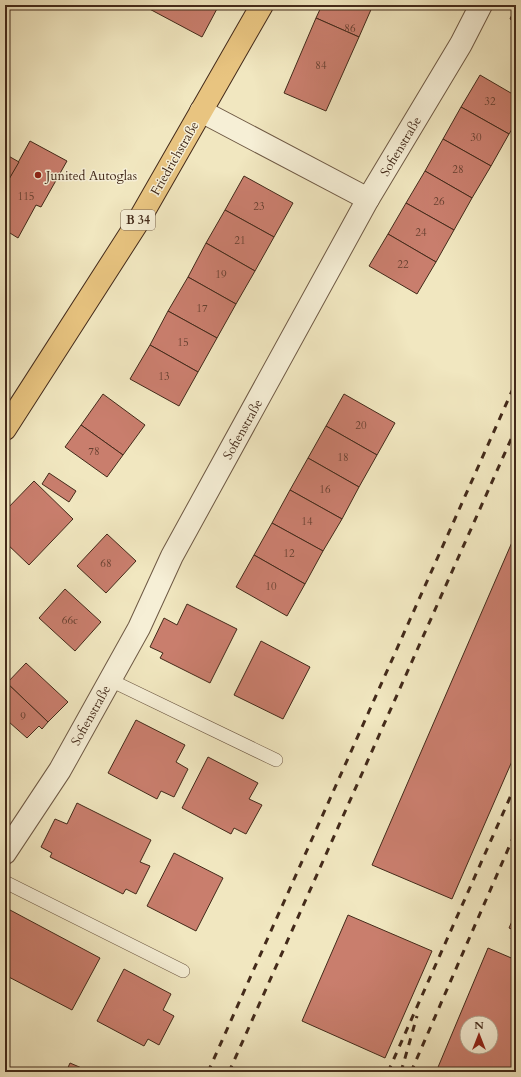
<svg xmlns="http://www.w3.org/2000/svg" width="521" height="1077" viewBox="0 0 521 1077" font-family="Cardo,serif">
<style>
.building{fill:#c97e6d;stroke:#432a1a;fill-rule:evenodd}
.lines{fill:none;stroke-linecap:round;stroke-linejoin:round}
.lane-casing{stroke:#6e5944;stroke-width:14}
.street-casing{stroke:#6e5944;stroke-width:24}
.primary-casing{stroke:#432a1a;stroke-width:24}
.lane{stroke:#f6efd6;stroke-width:13}
.street{stroke:#f6efd6;stroke-width:22}
.primary{stroke:#e8c480;stroke-width:22}
.rail{stroke:#432a1a;stroke-width:3;stroke-dasharray:7 7;stroke-linecap:butt}
.poi-dot{fill:#8f2418;stroke:#f6efd6;stroke-width:1.5}
.labels{text-anchor:middle;stroke-width:3;stroke-linejoin:round;paint-order:stroke}
.number-label{font-size:11px;fill:#643f2f}
.shield{fill:#f6efd6;stroke:#796552;stroke-width:1}
.shield-label{font-size:12px;font-weight:bold;fill:#432a1a}
.street-label{font-size:13px;fill:#432a1a;stroke:#f6efd6}
.poi-label{font-size:13px;fill:#432a1a;stroke:#f6efd6;text-anchor:start}
</style>
<rect width="100%" height="100%" fill="#f1e7c0"/>
<filter id="stains"><feTurbulence type="fractalNoise" baseFrequency=".005" numOctaves="4"/><feColorMatrix values="0 0 0 0 .2 0 0 0 0 .09 0 0 0 0 .02 0 0 0 .5 -.17"/></filter>
<radialGradient id="worn" r=".72"><stop offset=".6" stop-color="#630" stop-opacity="0"/><stop offset="1" stop-color="#630" stop-opacity=".3"/></radialGradient>
<g class="building">
<path d="M142,5H219L202,37Z"/>
<path d="M322,5H373L359,37L316,18Z"/>
<path d="M516,5V22L510,19Z"/>
<path d="M316,18L359,37L326,111L284,93Z"/>
<path d="M480,75L516,96V123L509,134L461,107Z"/>
<path d="M461,107L509,134L491,166L443,139Z"/>
<path d="M443,139L491,166L472,198L425,171Z"/>
<path d="M30,141L67,161L41,207L36,205L18,238L5,230V186Z"/>
<path d="M5,154L19,162L5,186Z"/>
<path d="M425,171L472,198L454,230L406,203Z"/>
<path d="M244,176L293,203L274,237L225,210Z"/>
<path d="M406,203L454,230L436,262L388,234Z"/>
<path d="M225,210L274,237L255,271L206,243Z"/>
<path d="M388,234L436,262L417,294L369,266Z"/>
<path d="M206,243L255,271L236,304L188,277Z"/>
<path d="M188,277L236,304L217,338L168,311Z"/>
<path d="M168,311L217,338L198,372L150,345Z"/>
<path d="M150,345L198,372L179,406L130,379Z"/>
<path d="M103,394L145,425L123,455L81,425Z"/>
<path d="M344,394L395,423L377,455L326,426Z"/>
<path d="M81,425L123,455L107,477L65,447Z"/>
<path d="M326,426L377,455L359,487L308,458Z"/>
<path d="M308,458L359,487L342,519L290,490Z"/>
<path d="M49,473L76,491L69,502L42,484Z"/>
<path d="M34,481L73,519L29,565L5,542V511Z"/>
<path d="M290,490L342,519L323,551L272,523Z"/>
<path d="M272,523L323,551L305,584L254,555Z"/>
<path d="M516,533V752L452,899L372,865Z"/>
<path d="M107,534L136,561L106,593L77,566Z"/>
<path d="M254,555L305,584L287,616L236,587Z"/>
<path d="M65,589L101,622L75,651L39,618Z"/>
<path d="M187,604L237,629L210,683L160,658L163,653L150,647L164,618L177,625Z"/>
<path d="M261,641L310,667L283,719L234,695Z"/>
<path d="M26,663L68,702L48,722L7,683Z"/>
<path d="M7,683L48,722L42,729L39,726L27,738L9,722L5,726V685Z"/>
<path d="M136,720L185,745L176,762L188,769L174,797L161,791L157,799L108,773Z"/>
<path d="M208,757L258,783L249,799L262,805L246,834L234,828L231,834L182,808Z"/>
<path d="M77,803L151,840L140,862L150,866L136,894L126,889L123,894L50,857L52,853L41,847L55,819L67,824Z"/>
<path d="M174,853L223,878L196,931L147,906Z"/>
<path d="M10,910L100,958L72,1010L5,975V920Z"/>
<path d="M516,912V931L509,928Z"/>
<path d="M348,915L432,951L385,1058L302,1021Z"/>
<path d="M488,948L516,960V1072H436ZM467,1023H491V1047H467Z"/>
<path d="M124,969L171,994L163,1010L174,1016L159,1045L148,1039L144,1046L97,1021Z"/>
<path d="M70,1063L84,1069L83,1071L85,1072H66Z"/>
</g>
<g class="lines">
<defs>
<g id="lane">
<path d="M110,680L276,760"/>
<path d="M5,882L183,971"/>
</g>
<g id="street">
<path d="M201,111L368,199"/>
<path d="M5,853L60,770L139,628L172,556L368,199L461,44L481,5"/>
</g>
<path id="primary" d="M5,429L136,225L262,5"/>
</defs>
<use href="#lane" class="lane-casing"/>
<use href="#street" class="street-casing"/>
<use href="#primary" class="primary-casing"/>
<use href="#lane" class="lane"/>
<use href="#street" class="street"/>
<use href="#primary" class="primary"/>
<g class="rail">
<path d="M208,1072L516,382"/>
<path d="M229,1072L516,428"/>
<path d="M388,1072L516,784"/>
<path d="M401,1072L417,1016"/>
<path d="M411,1072L516,831"/>
</g>
</g>
<circle class="poi-dot" cx="38" cy="175" r="4"/>
<g class="labels">
<g class="number-label">
<text x="350" y="32">86</text>
<text x="321" y="69">84</text>
<text x="490" y="105">32</text>
<text x="476" y="141">30</text>
<text x="458" y="173">28</text>
<text x="26" y="200">115</text>
<text x="439" y="205">26</text>
<text x="259" y="210">23</text>
<text x="421" y="236">24</text>
<text x="240" y="244">21</text>
<text x="403" y="268">22</text>
<text x="221" y="278">19</text>
<text x="202" y="312">17</text>
<text x="183" y="346">15</text>
<text x="164" y="380">13</text>
<text x="361" y="429">20</text>
<text x="94" y="455">78</text>
<text x="343" y="461">18</text>
<text x="325" y="493">16</text>
<text x="307" y="525">14</text>
<text x="289" y="557">12</text>
<text x="106" y="567">68</text>
<text x="271" y="590">10</text>
<text x="70" y="624">66c</text>
<text x="23" y="720">9</text>
</g>
<rect class="shield" x="121" y="210" width="34" height="20" rx="3"/>
<g class="shield-label">
<text x="138" y="224">B 34</text>
</g>
<g class="street-label">
<text transform="translate(400 146) rotate(-59)" y="5">Sofienstraße</text>
<text transform="translate(174 158) rotate(-60)" y="5">Friedrichstraße</text>
<text transform="translate(242 429) rotate(-61)" y="5">Sofienstraße</text>
<text transform="translate(90 715) rotate(-61)" y="5">Sofienstraße</text>
</g>
<g class="poi-label">
<text x="46" y="180">Junited Autoglas</text>
</g>
</g>
<rect width="521" height="1077" fill="none" stroke="#f1e7c0" stroke-width="20"/>
<rect x="6" y="6" width="509" height="1065" fill="none" stroke="#432a1a" stroke-width="2"/>
<rect x="10" y="10" width="501" height="1057" fill="none" stroke="#432a1a"/>
<g transform="translate(479 1035)"><circle r="19" fill="#f6efd6" stroke="#aea08b"/>
<path d="M0-3L7 15L0 10L-7 15Z" fill="#8f2418"/>
<text y="-6" font-size="11" font-weight="bold" text-anchor="middle" fill="#432a1a">N</text>
</g>
<rect width="100%" height="100%" filter="url(#stains)"/>
<rect width="100%" height="100%" fill="url(#worn)"/>
</svg>
